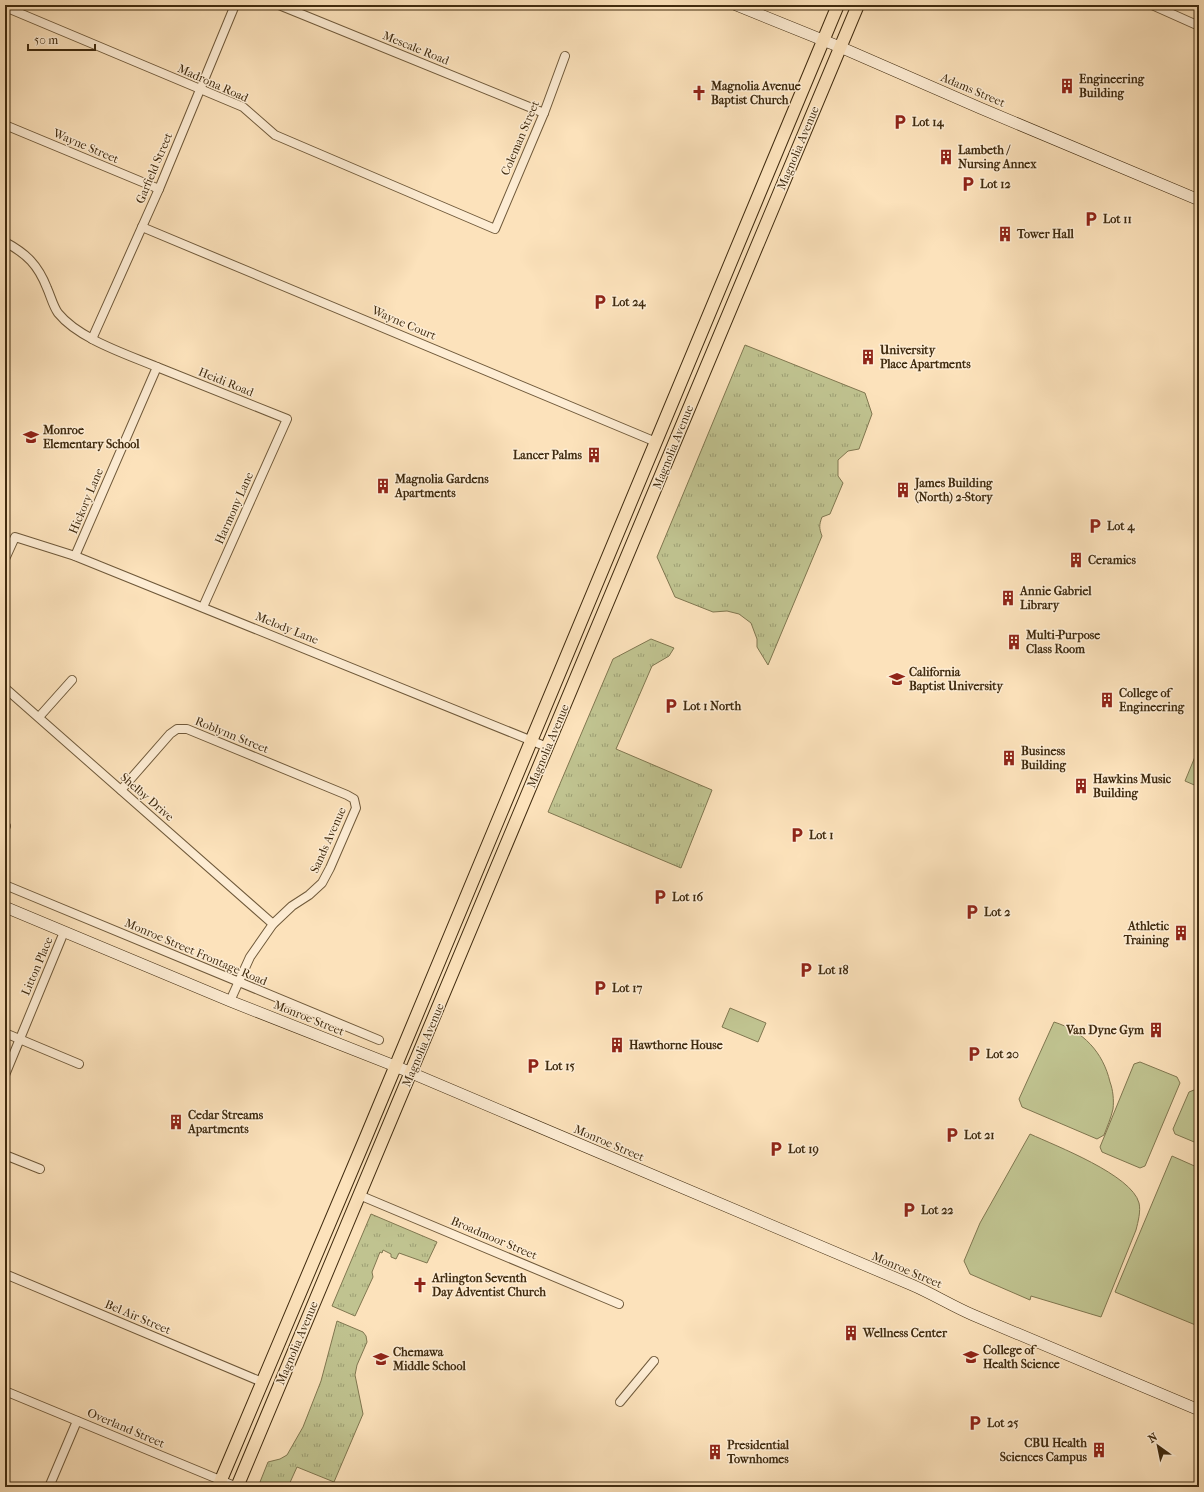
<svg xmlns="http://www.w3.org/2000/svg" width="1204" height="1492" viewBox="0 0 1204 1492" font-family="'IM FELL French Canon',serif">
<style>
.grass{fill:url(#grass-tufts);stroke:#807750}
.pitch{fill:#c0c390;stroke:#807750}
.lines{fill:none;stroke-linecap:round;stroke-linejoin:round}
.street-casing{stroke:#6f593a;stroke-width:10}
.secondary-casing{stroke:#402b0f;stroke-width:12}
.primary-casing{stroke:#402b0f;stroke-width:14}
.street{stroke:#fdecd3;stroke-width:8}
.secondary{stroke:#fdecd3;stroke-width:11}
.primary{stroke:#fce2bb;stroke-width:12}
.labels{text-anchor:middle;stroke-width:3;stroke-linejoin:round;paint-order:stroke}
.street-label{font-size:12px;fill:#402b0f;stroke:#fdecd3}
.poi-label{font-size:12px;font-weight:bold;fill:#402b0f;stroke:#fdecd3;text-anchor:start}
</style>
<defs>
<pattern id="grass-tufts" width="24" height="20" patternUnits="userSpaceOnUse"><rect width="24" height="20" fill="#c0c390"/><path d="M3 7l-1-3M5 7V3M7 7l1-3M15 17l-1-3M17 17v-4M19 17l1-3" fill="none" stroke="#9d9f74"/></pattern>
</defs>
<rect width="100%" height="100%" fill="#fce2bb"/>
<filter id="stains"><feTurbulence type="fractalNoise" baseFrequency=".005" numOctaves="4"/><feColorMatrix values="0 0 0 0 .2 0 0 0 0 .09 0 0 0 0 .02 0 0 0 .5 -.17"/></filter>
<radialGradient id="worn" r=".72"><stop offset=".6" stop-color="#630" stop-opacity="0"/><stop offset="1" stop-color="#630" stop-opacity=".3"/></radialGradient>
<g class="grass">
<path d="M745,345L865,393L872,414L859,449L848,451L838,460V476L843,483L830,514L822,517C819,525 819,528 822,536L768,665L757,647V639L751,623L739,614L727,611L713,612L675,597L657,557Z"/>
<path d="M651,639L674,648L669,656L652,666L616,749L712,790L681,868L548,812L613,659Z"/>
<path d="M371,1214L437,1242L427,1263L399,1253L396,1259L391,1257V1254L383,1250L382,1253L380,1252L372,1272L373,1277L355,1316L332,1306Z"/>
<path d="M337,1321L363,1332L366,1336L367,1342L357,1365L355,1375L363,1414L334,1482L297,1467L288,1487H258L268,1462L280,1459L287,1455L303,1427L321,1381Z"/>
</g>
<g class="pitch">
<path d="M1199,747V787L1185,781Z"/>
<path d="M730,1008L766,1023L758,1042L722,1027Z"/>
<path d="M1054,1022C1083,1031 1103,1052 1110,1082C1113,1090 1114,1100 1113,1109C1111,1118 1107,1127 1104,1135L1097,1139L1022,1107L1019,1099Z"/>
<path d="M1140,1062L1177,1077L1180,1083L1145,1166L1140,1168L1102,1152L1100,1147L1134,1064Z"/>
<path d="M1194,1090L1199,1092V1144L1175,1134L1173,1129L1189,1092Z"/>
<path d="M1030,1134C1056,1146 1132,1175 1139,1203C1141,1211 1138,1222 1136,1230L1101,1317L1031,1296L1030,1300L970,1274L964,1261L980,1223Z"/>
<path d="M1172,1156L1199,1168L1198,1326L1115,1292Z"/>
</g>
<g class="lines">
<defs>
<g id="street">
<path d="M279,5L544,113"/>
<path d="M1152,5L1199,26"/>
<path d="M5,7L243,107L275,135L495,229L544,113L565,56"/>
<path d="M5,125L159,189"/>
<path d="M142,227L656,442"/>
<path d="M5,242C27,254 38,265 47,288C51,297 53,306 58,313C79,339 126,354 157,367L75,556"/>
<path d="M92,339L159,189L235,5"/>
<path d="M157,367L287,419L203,607"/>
<path d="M5,559L15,537L75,556L547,747"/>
<path d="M5,688L273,924"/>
<path d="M39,717L72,680"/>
<path d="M121,790L170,734L177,729H187L347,795L354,799L356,808L330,868L322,883L309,895L292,906L273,924L250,957L230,1001"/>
<path d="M5,828L6,826"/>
<path d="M5,885L379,1040"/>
<path d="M5,1033L79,1064"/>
<path d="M5,1075L64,932"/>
<path d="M5,1155L40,1169"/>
<path d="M359,1195L619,1304"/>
<path d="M5,1274L262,1382"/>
<path d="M5,1391L237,1487"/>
<path d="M620,1402L654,1361"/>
<path d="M49,1487L77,1421"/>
</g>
<g id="secondary">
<path d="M736,5L840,47L980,108L1199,200"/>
<path d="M5,907L230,1001L395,1066L912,1285C933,1294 952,1306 973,1315L1199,1410"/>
</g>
<g id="primary">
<path d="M218,1487L366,1137L838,5"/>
<path d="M237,1487L858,5"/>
</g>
</defs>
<use href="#street" class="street-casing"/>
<use href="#secondary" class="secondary-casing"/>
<use href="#primary" class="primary-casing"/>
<use href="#street" class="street"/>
<use href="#secondary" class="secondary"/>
<use href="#primary" class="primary"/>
</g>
<defs>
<symbol id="building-bare" viewBox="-9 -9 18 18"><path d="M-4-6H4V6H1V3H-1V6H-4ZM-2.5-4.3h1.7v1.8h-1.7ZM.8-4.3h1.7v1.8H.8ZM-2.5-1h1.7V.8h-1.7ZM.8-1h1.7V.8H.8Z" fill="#8f2418" stroke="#fdecd3" stroke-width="2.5" paint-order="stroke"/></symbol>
<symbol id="church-bare" viewBox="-9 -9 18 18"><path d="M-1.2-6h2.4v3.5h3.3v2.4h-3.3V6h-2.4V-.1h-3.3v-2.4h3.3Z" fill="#8f2418" stroke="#fdecd3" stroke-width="2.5" paint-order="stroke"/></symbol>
<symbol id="parking-bare" viewBox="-9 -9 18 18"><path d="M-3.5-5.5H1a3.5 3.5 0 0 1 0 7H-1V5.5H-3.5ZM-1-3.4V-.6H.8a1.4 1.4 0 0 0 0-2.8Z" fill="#8f2418" stroke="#fdecd3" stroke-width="2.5" paint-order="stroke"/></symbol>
<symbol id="school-bare" viewBox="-9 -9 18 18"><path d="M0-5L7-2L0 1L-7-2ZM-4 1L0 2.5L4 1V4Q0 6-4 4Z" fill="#8f2418" stroke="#fdecd3" stroke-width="2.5" paint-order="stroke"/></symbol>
<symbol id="university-bare" viewBox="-9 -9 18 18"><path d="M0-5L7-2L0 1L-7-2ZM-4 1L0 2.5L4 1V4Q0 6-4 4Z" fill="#8f2418" stroke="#fdecd3" stroke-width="2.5" paint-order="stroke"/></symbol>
</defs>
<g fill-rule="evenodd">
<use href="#building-bare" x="1056" y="75" width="22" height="22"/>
<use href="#church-bare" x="688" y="82" width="22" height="22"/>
<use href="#parking-bare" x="889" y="111" width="22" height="22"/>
<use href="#building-bare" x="935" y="146" width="22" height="22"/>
<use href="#parking-bare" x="957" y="173" width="22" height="22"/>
<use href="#parking-bare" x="1080" y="208" width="22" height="22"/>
<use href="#building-bare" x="994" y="223" width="22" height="22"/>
<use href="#parking-bare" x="589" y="291" width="22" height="22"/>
<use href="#building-bare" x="857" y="346" width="22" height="22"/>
<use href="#school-bare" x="20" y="426" width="22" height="22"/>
<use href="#building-bare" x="583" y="444" width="22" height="22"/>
<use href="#building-bare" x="372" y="475" width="22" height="22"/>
<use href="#building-bare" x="892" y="479" width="22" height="22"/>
<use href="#parking-bare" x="1084" y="515" width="22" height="22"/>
<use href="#building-bare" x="1065" y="549" width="22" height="22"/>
<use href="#building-bare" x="997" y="587" width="22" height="22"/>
<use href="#building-bare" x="1003" y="631" width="22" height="22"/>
<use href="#university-bare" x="886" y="668" width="22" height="22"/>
<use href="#building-bare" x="1096" y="689" width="22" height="22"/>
<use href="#parking-bare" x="660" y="695" width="22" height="22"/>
<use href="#building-bare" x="998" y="747" width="22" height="22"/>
<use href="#building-bare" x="1070" y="775" width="22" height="22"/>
<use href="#parking-bare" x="786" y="824" width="22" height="22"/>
<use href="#parking-bare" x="649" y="886" width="22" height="22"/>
<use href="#parking-bare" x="961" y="901" width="22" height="22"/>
<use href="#building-bare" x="1170" y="922" width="22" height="22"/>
<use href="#parking-bare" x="795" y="959" width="22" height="22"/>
<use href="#parking-bare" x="589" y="977" width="22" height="22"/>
<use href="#building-bare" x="1145" y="1019" width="22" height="22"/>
<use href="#building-bare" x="606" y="1034" width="22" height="22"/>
<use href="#parking-bare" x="963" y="1043" width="22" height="22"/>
<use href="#parking-bare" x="522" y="1055" width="22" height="22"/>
<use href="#building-bare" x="165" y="1111" width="22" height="22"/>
<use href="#parking-bare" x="941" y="1124" width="22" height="22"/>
<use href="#parking-bare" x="765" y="1138" width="22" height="22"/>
<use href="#parking-bare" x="898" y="1199" width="22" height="22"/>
<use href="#church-bare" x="409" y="1274" width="22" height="22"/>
<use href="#building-bare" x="840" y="1322" width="22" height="22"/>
<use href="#university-bare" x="960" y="1346" width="22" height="22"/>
<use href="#school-bare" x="370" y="1348" width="22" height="22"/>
<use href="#parking-bare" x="964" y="1412" width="22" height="22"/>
<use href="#building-bare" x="1088" y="1439" width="22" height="22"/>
<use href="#building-bare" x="704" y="1441" width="22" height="22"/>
</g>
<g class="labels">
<g class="street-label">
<text transform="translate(416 48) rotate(22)" y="4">Mescale Road</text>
<text transform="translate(213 83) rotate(24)" y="4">Madrona Road</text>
<text transform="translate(973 90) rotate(23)" y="4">Adams Street</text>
<text transform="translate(520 138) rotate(-67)" y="4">Coleman Street</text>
<text transform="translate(86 146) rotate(23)" y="4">Wayne Street</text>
<text transform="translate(798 148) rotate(-67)" y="4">Magnolia Avenue</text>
<text transform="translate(154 168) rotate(-67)" y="4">Garfield Street</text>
<text transform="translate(404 323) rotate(23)" y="4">Wayne Court</text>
<text transform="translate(226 382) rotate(22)" y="4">Heidi Road</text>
<text transform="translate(673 447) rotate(-68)" y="4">Magnolia Avenue</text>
<text transform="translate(86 501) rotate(-67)" y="4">Hickory Lane</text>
<text transform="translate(234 508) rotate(-66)" y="4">Harmony Lane</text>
<text transform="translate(287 628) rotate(22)" y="4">Melody Lane</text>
<text transform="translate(232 735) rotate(22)" y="4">Roblynn Street</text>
<text transform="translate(548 746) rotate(-67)" y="4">Magnolia Avenue</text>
<text transform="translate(147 797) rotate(41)" y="4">Shelby Drive</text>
<text transform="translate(328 840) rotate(-66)" y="4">Sands Avenue</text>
<text transform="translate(196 952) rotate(23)" y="4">Monroe Street Frontage Road</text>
<text transform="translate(37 966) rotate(-67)" y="4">Litton Place</text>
<text transform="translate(309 1018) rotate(22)" y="4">Monroe Street</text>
<text transform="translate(423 1045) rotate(-67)" y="4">Magnolia Avenue</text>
<text transform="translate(609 1143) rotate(23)" y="4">Monroe Street</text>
<text transform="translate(494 1238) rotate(23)" y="4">Broadmoor Street</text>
<text transform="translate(907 1270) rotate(23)" y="4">Monroe Street</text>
<text transform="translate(138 1317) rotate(23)" y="4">Bel Air Street</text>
<text transform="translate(297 1343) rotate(-67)" y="4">Magnolia Avenue</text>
<text transform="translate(126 1428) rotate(23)" y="4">Overland Street</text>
</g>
<g class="poi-label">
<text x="1079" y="83">Engineering<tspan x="1079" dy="14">Building</tspan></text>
<text x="711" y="90">Magnolia Avenue<tspan x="711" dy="14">Baptist Church</tspan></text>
<text x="912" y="126">Lot 14</text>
<text x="958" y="154">Lambeth /<tspan x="958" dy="14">Nursing Annex</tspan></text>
<text x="980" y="188">Lot 12</text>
<text x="1103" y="223">Lot 11</text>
<text x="1017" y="238">Tower Hall</text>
<text x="612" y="306">Lot 24</text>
<text x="880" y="354">University<tspan x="880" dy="14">Place Apartments</tspan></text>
<text x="43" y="434">Monroe<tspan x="43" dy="14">Elementary School</tspan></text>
<text x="582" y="459" text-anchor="end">Lancer Palms</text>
<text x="395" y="483">Magnolia Gardens<tspan x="395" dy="14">Apartments</tspan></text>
<text x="915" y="487">James Building<tspan x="915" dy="14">(North) 2-Story</tspan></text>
<text x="1107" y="530">Lot 4</text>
<text x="1088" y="564">Ceramics</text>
<text x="1020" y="595">Annie Gabriel<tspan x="1020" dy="14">Library</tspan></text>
<text x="1026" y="639">Multi-Purpose<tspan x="1026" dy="14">Class Room</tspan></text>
<text x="909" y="676">California<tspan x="909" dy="14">Baptist University</tspan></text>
<text x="1119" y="697">College of<tspan x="1119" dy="14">Engineering</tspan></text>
<text x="683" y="710">Lot 1 North</text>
<text x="1021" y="755">Business<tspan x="1021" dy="14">Building</tspan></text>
<text x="1093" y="783">Hawkins Music<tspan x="1093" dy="14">Building</tspan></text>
<text x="809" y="839">Lot 1</text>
<text x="672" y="901">Lot 16</text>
<text x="984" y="916">Lot 2</text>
<text x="1169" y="930" text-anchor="end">Athletic<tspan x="1169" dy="14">Training</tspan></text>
<text x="818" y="974">Lot 18</text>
<text x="612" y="992">Lot 17</text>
<text x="1144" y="1034" text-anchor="end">Van Dyne Gym</text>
<text x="629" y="1049">Hawthorne House</text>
<text x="986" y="1058">Lot 20</text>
<text x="545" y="1070">Lot 15</text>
<text x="188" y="1119">Cedar Streams<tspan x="188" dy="14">Apartments</tspan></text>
<text x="964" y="1139">Lot 21</text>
<text x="788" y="1153">Lot 19</text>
<text x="921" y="1214">Lot 22</text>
<text x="432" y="1282">Arlington Seventh<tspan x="432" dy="14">Day Adventist Church</tspan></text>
<text x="863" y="1337">Wellness Center</text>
<text x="983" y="1354">College of<tspan x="983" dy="14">Health Science</tspan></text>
<text x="393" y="1356">Chemawa<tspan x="393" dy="14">Middle School</tspan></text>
<text x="987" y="1427">Lot 25</text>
<text x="1087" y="1447" text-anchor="end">CBU Health<tspan x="1087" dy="14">Sciences Campus</tspan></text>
<text x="727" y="1449">Presidential<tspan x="727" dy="14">Townhomes</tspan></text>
</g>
</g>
<rect width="1204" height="1492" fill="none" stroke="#fce2bb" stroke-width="20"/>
<rect x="6" y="6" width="1192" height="1480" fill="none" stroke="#402b0f" stroke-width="2"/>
<rect x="10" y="10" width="1184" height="1472" fill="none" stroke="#402b0f"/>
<g transform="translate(1158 1446) rotate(327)" stroke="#fdecd3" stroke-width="3" paint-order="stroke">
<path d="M0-3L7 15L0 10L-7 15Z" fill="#402b0f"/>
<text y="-6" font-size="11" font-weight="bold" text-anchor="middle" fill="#402b0f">N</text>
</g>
<path d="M28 44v6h67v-6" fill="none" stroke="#402b0f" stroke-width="2"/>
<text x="34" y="44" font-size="12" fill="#402b0f" stroke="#fdecd3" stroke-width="3" paint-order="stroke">50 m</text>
<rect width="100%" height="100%" filter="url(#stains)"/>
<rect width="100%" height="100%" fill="url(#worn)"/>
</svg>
